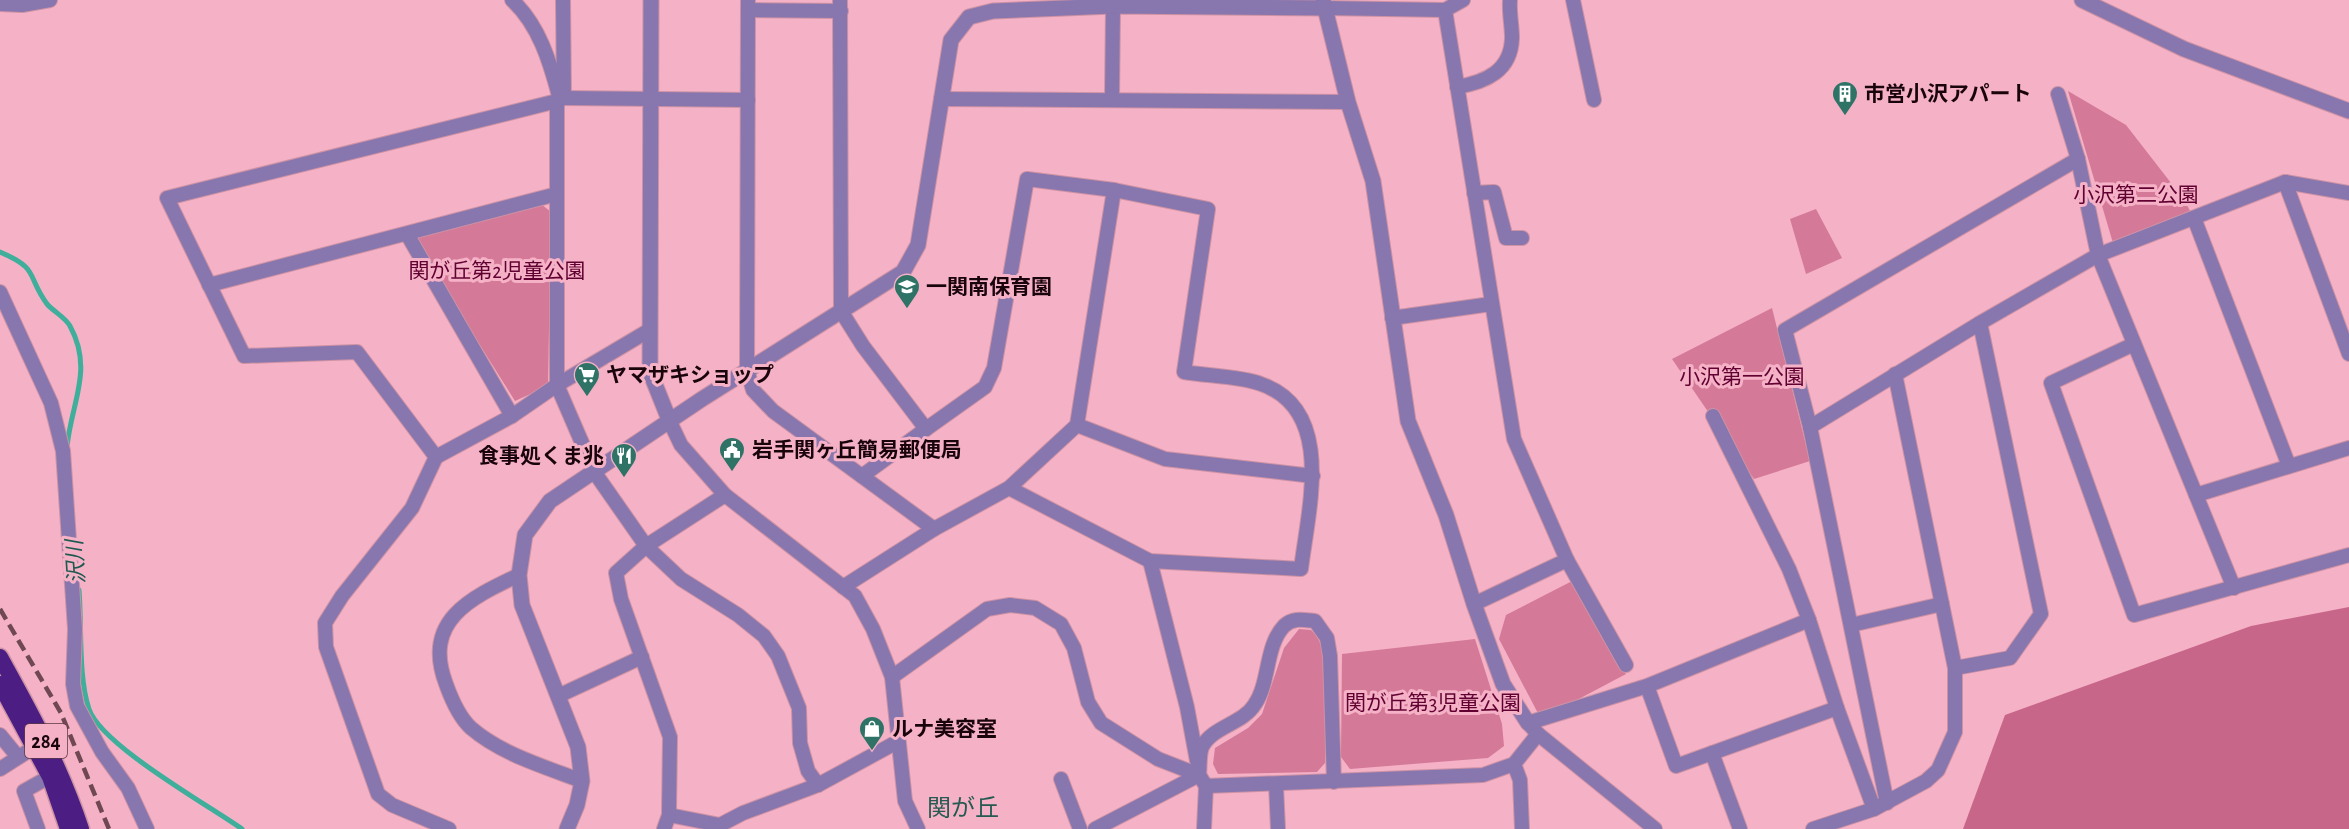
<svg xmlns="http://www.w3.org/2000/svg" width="2349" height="829" viewBox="0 0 2349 829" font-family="'Alegreya Sans','Noto Sans JP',sans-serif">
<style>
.green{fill:#d57999}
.forest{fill:#c86689}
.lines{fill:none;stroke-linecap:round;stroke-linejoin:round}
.stream{stroke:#3fae9a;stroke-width:5}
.minor-casing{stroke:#cd92a4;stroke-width:16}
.tertiary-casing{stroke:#cd92a4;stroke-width:17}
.trunk-casing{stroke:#cd92a4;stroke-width:19}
.minor{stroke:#8876ae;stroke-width:14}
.tertiary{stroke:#8876ae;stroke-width:15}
.trunk{stroke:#4c1e84;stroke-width:16}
.rail{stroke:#6f4854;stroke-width:4.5;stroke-dasharray:12 6;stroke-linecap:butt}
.labels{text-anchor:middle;stroke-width:6;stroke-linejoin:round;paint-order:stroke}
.shield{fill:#f5b1c6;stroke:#5b3843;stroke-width:1.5}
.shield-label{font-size:20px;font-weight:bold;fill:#19040b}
.poi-label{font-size:21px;font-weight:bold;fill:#19040b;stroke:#f5b1c6;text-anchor:start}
.park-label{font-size:21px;fill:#600131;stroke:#f5b1c6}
.water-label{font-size:22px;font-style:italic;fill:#1d594f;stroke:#f5b1c6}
.quarter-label{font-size:24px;fill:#245a50;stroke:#f5b1c6}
</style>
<rect width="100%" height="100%" fill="#f5b1c6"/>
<g class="green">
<path d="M2068,91L2126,125L2185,201L2191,213L2113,243Z"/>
<path d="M541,204L551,212L548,386L515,401L417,245V235Z"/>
<path d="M1816,209L1842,258L1806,274L1790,219Z"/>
<path d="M1772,308L1810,461L1754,479L1672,359Z"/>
<path d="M1576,579L1626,674L1541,719L1499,639L1506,615Z"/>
<path d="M1299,629L1311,630C1336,650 1326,732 1325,763L1317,772L1218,774L1213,764L1215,748L1248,728L1262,714L1284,648Z"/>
<path d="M1475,639L1502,724L1504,746L1488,758L1350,769L1341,757L1342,654Z"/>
</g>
<path class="forest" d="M2349,607V829H1963L2005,715L2251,626Z"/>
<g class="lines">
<g class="stream">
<path d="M0,252C40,269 26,275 47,304C54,312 65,317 70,326C94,370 71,403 67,447"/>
<path d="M79,590C82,625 78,677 89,709C101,745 208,805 242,829"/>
</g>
<defs>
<g id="minor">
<path d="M512,0C539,25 550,62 559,96"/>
<path d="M563,0L564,98L557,101V385L595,473L646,546L681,579L738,615L764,636L778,656L799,708L800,743L808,771L818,785"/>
<path d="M748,0L747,370L753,390L773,411L934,529"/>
<path d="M840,0L841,311L863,346L926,429L985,387L994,368L1027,179L1114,190L1208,209L1184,372C1207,376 1240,376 1261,384C1336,410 1308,510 1301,569L1150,561L1009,488"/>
<path d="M1573,0L1594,100"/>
<path d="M0,4L22,5L50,0"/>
<path d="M1324,8L1445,10L1514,439L1567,560L1626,665"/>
<path d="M748,10L841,11"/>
<path d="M1445,10L1463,0"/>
<path d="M1457,87C1486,82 1511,71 1512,38C1512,25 1509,13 1510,0"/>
<path d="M2058,94L2078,159L2098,255L2234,588"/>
<path d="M564,98L748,100"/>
<path d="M941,99L1348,102"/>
<path d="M1112,99L1113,6"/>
<path d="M2285,182L2349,354"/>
<path d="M1474,193L1494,192L1506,238H1522"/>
<path d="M2194,218L2289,466"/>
<path d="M407,234L512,416"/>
<path d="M209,285L557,194"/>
<path d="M0,292L51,403L63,451L75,629L73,684L77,706L102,752L128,788L147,829"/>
<path d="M1392,318L1491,304"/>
<path d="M2134,344L2051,383L2134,615L2349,555"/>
<path d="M1713,416L1789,569L1809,620"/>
<path d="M670,422L681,445L725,495L855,596L873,629L892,677L905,801L918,829"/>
<path d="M1077,425L1165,459L1313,476"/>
<path d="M1810,427L1980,323L2098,255L2285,182L2349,193"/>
<path d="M436,457L512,416L557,385L648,331"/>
<path d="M862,476L926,429"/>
<path d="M2196,495L2349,448"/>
<path d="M1150,561L1187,707L1197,761"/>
<path d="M519,575C470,598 422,621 446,684C451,698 460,718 471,728C501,754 545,767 582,781"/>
<path d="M843,587L934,529L1009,488L1077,425L1114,190"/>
<path d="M1474,604L1567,560"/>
<path d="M1851,625L1942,604"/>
<path d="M1955,668L2010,658L2041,614L1980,323"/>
<path d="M892,677L987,609L1010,605L1035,608L1061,624L1074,648L1088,702L1101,723L1158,759L1199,775L1206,786L1483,775L1514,764L1538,734"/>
<path d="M1647,686L1676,766L1837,708L1809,620L1647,686L1528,723L1538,734L1655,829"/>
<path d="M558,696L642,657"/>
<path d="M1837,708L1874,809"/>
<path d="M0,735L18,757"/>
<path d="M1712,753L1740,829"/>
<path d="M1514,764L1520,780L1522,829"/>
<path d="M0,769L41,743"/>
<path d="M1061,779L1080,829"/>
<path d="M1276,785L1278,829"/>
<path d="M1887,803L1810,427L1785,330L2078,159"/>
<path d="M669,815L720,825L743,813L818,785L897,742"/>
<path d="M38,829L24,791L58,772"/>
<path d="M449,829L392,805L378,794L326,647L325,623L342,596L412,508L436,457L357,352L244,356L167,198L557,101"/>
<path d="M664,829L669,815L670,737L621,599L616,573L646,546L725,495"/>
<path d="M1095,829L1199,775C1200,767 1199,754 1202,747C1213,726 1243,724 1255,704C1270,682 1265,646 1284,626C1293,617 1304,620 1315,621L1327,638L1330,656L1334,782"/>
<path d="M1204,829L1206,786"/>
<path d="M1813,829L1874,809L1926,781L1938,770L1955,732V668L1895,374"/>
</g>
<g id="tertiary">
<path d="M651,0L650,372L670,422"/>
<path d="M1323,0L1348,102L1373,181L1408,421L1446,515L1474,604L1503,684L1528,723"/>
<path d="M2082,0L2184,49L2349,111"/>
<path d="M567,829L577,805L582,781L578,747L522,605L519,575L525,535L550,501L702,399L903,272L918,245L951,40L969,17L993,11L1113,6L1324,8"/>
</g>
<g id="trunk">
<path d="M0,657C31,713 61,768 81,829"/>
<path d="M0,684L50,777L68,829"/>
</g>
</defs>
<use href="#minor" class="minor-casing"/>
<use href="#tertiary" class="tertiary-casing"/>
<use href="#trunk" class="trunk-casing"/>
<use href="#minor" class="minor"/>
<use href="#tertiary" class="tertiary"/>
<use href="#trunk" class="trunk"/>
<path class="rail" d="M0,609L61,713L109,829"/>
</g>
<defs>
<symbol id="building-pin" viewBox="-11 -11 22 30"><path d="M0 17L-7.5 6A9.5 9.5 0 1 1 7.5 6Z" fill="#2f7366" stroke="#f5b1c6"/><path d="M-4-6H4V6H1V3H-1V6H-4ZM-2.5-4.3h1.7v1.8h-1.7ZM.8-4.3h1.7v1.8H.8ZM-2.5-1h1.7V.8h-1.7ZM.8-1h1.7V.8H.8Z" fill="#fff"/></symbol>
<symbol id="school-pin" viewBox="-11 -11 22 30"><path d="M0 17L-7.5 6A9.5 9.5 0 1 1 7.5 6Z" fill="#2f7366" stroke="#f5b1c6"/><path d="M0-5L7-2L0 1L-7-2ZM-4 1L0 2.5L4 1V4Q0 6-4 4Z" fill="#fff"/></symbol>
<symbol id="supermarket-pin" viewBox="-11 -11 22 30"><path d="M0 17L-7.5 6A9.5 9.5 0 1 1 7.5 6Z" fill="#2f7366" stroke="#f5b1c6"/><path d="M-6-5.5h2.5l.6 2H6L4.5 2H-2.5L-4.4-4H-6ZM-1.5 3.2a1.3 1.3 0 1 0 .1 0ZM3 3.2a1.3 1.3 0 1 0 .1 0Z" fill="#fff"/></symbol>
<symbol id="civic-pin" viewBox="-11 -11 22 30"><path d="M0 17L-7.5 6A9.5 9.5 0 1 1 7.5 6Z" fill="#2f7366" stroke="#f5b1c6"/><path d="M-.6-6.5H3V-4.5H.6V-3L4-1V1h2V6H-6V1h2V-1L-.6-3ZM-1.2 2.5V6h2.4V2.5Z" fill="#fff"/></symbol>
<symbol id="restaurant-pin" viewBox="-11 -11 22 30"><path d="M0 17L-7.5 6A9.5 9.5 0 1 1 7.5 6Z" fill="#2f7366" stroke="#f5b1c6"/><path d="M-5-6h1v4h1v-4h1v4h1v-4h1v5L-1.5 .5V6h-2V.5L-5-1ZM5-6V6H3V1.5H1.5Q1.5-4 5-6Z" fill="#fff"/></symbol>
<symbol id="shop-pin" viewBox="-11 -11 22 30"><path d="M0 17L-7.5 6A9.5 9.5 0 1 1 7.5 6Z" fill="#2f7366" stroke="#f5b1c6"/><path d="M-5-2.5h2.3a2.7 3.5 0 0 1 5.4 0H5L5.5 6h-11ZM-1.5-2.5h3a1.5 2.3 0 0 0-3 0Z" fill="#fff"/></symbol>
</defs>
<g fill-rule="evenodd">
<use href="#building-pin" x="1830" y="79" width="30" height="40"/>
<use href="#school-pin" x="892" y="272" width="30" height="40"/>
<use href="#supermarket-pin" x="572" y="360" width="30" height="40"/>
<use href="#civic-pin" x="717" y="435" width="30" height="40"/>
<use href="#restaurant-pin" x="609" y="441" width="30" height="40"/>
<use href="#shop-pin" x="857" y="714" width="30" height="40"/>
</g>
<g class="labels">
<rect class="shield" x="25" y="724" width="42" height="34" rx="4.5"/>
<g class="shield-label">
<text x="46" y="748">284</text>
</g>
<g class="poi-label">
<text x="1864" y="101">市営小沢アパート</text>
<text x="926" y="294">一関南保育園</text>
<text x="606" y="382">ヤマザキショップ</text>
<text x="752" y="457">岩手関ヶ丘簡易郵便局</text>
<text x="604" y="463" text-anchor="end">食事処くま兆</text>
<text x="892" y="736">ルナ美容室</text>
</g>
<g class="park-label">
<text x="2136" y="202">小沢第二公園</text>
<text x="497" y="278">関が丘第2児童公園</text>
<text x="1742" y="384">小沢第一公園</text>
<text x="1433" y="710">関が丘第3児童公園</text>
</g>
<g class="water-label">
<text transform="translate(75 562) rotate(-94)" y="8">沢川</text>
</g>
<g class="quarter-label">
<text x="963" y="816">関が丘</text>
</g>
</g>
</svg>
